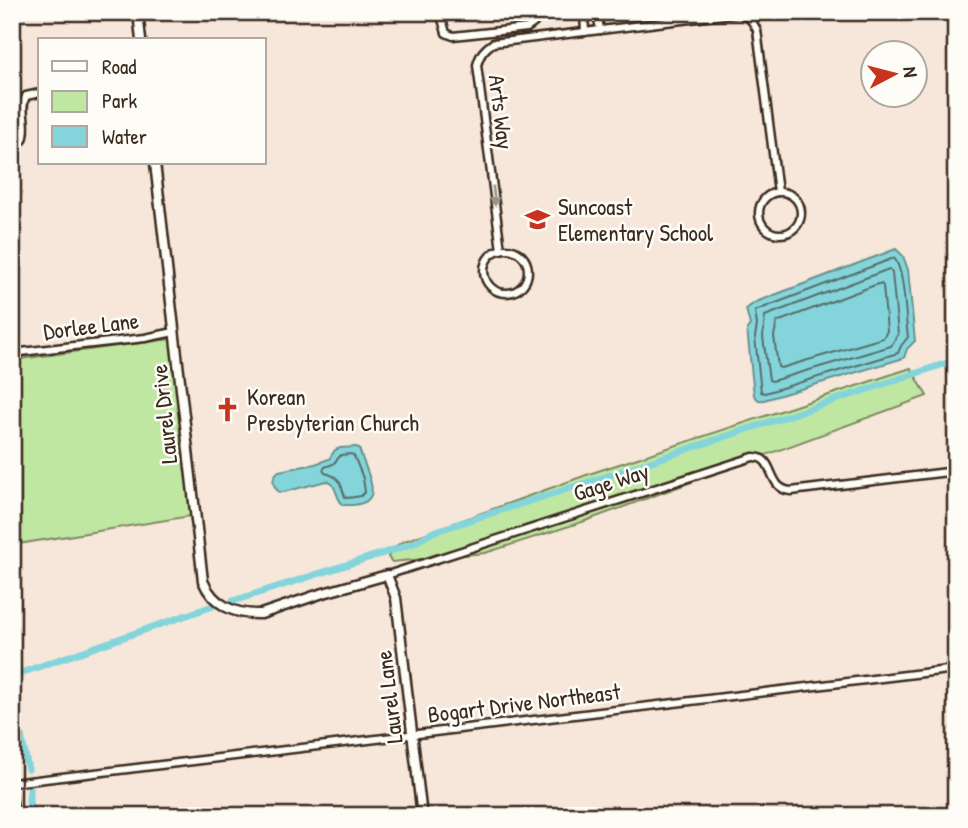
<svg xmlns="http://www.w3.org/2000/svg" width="968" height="828" viewBox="0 0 968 828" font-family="'Patrick Hand',sans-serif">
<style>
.green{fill:#c0e7a2;stroke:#7e8860;stroke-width:2}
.water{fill:#84d5db;stroke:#67918f;stroke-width:2}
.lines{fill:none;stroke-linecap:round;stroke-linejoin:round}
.shore{stroke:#586e6a;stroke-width:2}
.canal{stroke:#84d5db;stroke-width:7}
.minor-casing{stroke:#3b2a1e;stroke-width:11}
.tertiary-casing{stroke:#3b2a1e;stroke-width:13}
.minor{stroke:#fdfcf7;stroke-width:6}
.tertiary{stroke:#fdfcf7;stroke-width:8}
.oneway{fill:#9c938a}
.labels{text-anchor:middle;stroke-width:5;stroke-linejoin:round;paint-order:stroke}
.street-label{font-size:23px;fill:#3b2a1e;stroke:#fdfcf7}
.poi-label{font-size:23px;fill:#3b2a1e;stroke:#fdfcf7;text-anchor:start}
</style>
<rect width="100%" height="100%" fill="#f6e7da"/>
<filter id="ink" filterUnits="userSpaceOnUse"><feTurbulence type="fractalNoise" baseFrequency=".0143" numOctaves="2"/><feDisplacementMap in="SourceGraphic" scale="14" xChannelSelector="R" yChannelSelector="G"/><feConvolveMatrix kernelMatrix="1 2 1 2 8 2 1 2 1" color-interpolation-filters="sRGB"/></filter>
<g filter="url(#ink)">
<g class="green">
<path d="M171,339L191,516L12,545V360Z"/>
<path d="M911,368L927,396L585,521L485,553L392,562L388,557L391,550L402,542L443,527L592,473Z"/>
</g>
<g class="water">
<path d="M896,249L903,256L908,270L915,341L907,349L904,358L764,400C758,401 757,399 754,395L748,338L747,329L750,325L746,309L756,302Z"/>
<path d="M356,447L359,448C366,475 391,507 343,505C335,497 337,483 326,481L284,492H279C272,486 271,476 279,471L315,464L329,459L335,450L340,448Z"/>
</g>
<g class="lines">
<g class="shore">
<path d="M894,258C905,270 905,318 908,337L901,346L898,353L765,393L761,392L755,337L757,325L755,311Z"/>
<path d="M889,269L892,273L898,334L891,346L772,381L769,380L763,337L765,316Z"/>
<path d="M878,284H881L883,286L887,331L883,338L781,368L778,367L774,336L777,322Z"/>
<path d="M351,454L354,456L363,478L365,492L361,496L348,498L345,497C340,483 341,477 325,473L323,470L325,467L333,464L341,455Z"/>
</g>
<g class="canal">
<path d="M233,601L412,544L433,532L598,479L956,360"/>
<path d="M12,676L213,606"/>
<path d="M12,692L28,769"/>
<path d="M30,790L29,800L30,816"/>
</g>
<defs>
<g id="minor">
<path d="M440,12L446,33L453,36L527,28L534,23L537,12"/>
<path d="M584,12L585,32"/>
<path d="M597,12L600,30"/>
<path d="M12,145L23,140C29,125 19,110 26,96L40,93"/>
<circle cx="780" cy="213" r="21"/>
<circle cx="506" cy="271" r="22"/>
<path d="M501,250L477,65C480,54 484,49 493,43L740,13L751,20L757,30L778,192"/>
<path d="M12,353L145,338L174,332"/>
<path d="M387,575L753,457C776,456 766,489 791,491L956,471"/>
<path d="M12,783L956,669"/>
<path d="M12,795L15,816"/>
</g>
<g id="tertiary">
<path d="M138,12L141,40"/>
<path d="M155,163L203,581C213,605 235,615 261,614L320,594L387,575L396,598L422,816"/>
</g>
</defs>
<use href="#minor" class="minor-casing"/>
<use href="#tertiary" class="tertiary-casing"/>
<use href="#minor" class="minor"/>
<use href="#tertiary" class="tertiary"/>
</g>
<defs><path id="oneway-solid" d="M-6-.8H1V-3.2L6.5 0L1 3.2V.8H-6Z" transform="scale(1.75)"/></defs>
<use class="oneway" href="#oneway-solid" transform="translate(494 196) rotate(83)"/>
</g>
<defs>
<symbol id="school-bare" viewBox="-9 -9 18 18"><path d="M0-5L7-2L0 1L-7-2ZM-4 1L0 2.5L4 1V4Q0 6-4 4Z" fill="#c8321e" stroke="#fdfcf7" stroke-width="2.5" paint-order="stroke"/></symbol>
<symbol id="church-bare" viewBox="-9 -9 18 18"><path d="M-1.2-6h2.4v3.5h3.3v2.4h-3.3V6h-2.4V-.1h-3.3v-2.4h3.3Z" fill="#c8321e" stroke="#fdfcf7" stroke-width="2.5" paint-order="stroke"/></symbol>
</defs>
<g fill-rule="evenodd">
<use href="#school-bare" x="520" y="202" width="35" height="35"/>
<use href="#church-bare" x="210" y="392" width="35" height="35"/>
</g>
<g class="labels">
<g class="street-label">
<text transform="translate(501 112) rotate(83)" y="8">Arts Way</text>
<text transform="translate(91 326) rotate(-7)" y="8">Dorlee Lane</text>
<text transform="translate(164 414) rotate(-96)" y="8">Laurel Drive</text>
<text transform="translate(611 482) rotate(-18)" y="8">Gage Way</text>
<text transform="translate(389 697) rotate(-97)" y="8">Laurel Lane</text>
<text transform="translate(524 703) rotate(-7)" y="8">Bogart Drive Northeast</text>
</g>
<g class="poi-label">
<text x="558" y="215">Suncoast<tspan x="558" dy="26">Elementary School</tspan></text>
<text x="247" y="405">Korean<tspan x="247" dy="26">Presbyterian Church</tspan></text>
</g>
</g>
<rect width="968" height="828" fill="none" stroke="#fdfcf7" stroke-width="42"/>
<rect x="21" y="21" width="926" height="786" fill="none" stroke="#3b2a1e" stroke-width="2.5" filter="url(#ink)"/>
<rect x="38" y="38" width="228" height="126" fill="#fdfcf7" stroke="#afa8a0" stroke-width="2"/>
<rect x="52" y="61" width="35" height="10" fill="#fdfcf7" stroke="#afa8a0" stroke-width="2"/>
<text x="102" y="74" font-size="21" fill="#3b2a1e">Road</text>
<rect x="52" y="91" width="35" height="21" fill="#c0e7a2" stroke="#afa8a0" stroke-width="2"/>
<text x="102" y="108" font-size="21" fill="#3b2a1e">Park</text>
<rect x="52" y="126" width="35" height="21" fill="#84d5db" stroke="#afa8a0" stroke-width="2"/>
<text x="102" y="144" font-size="21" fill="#3b2a1e">Water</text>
<g transform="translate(894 74) rotate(83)"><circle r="33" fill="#fdfcf7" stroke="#afa8a0" stroke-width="2"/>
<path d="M0-5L12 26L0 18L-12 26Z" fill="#c8321e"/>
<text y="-10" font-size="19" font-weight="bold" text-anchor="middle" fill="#3b2a1e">N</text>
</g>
</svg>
